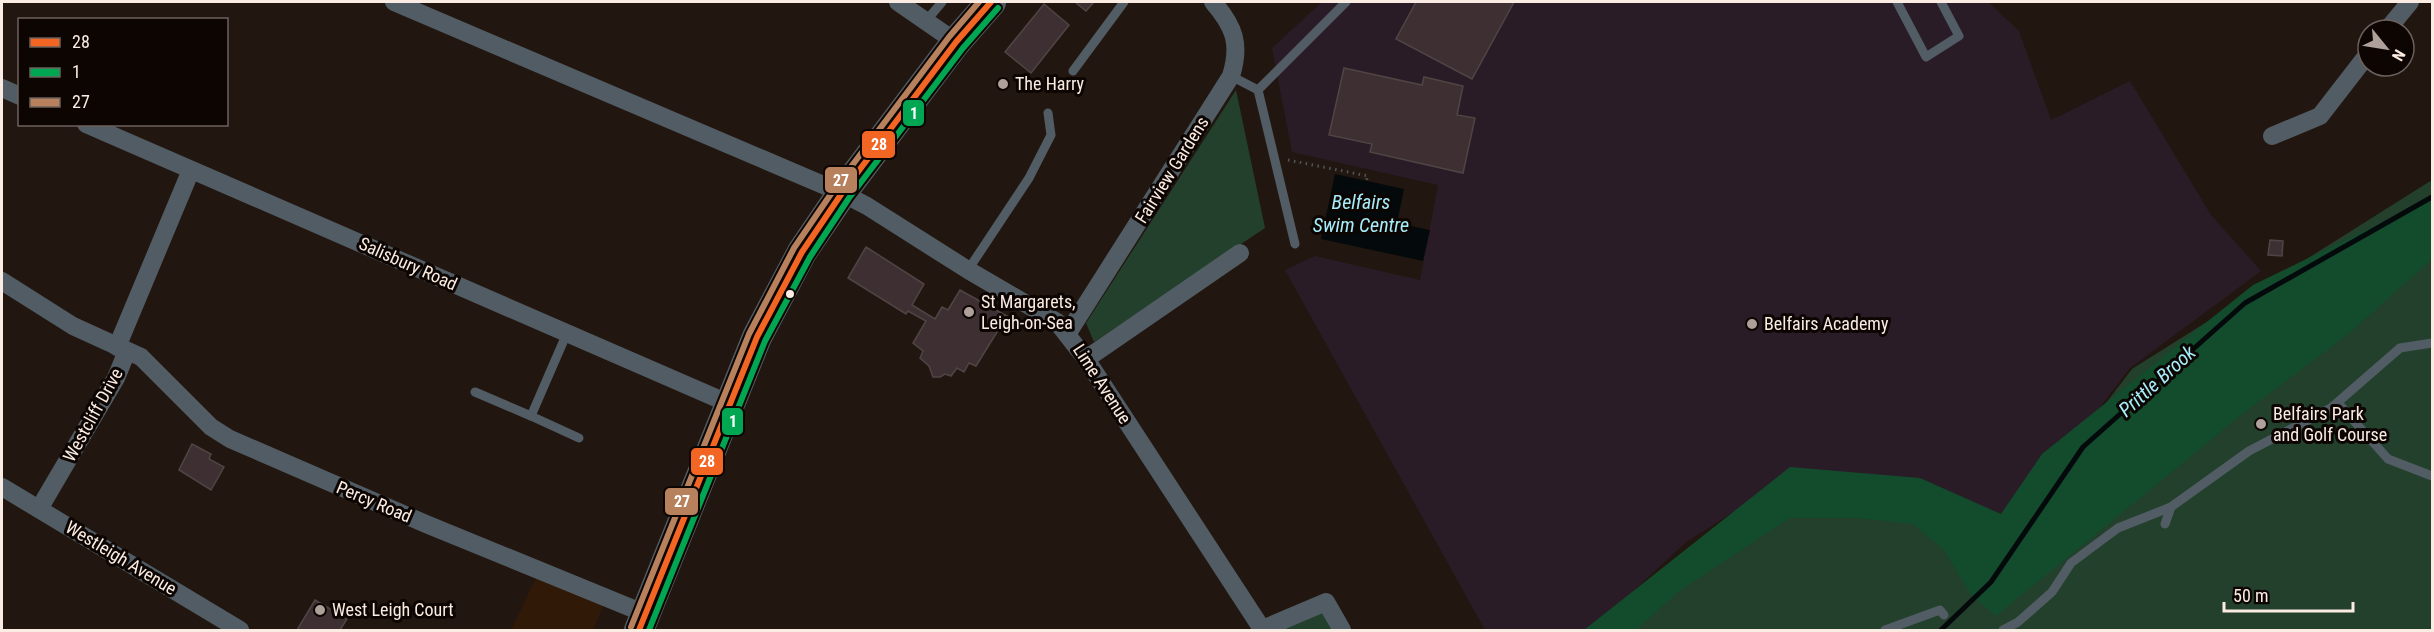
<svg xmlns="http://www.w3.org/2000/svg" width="2434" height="632" viewBox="0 0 2434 632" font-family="'Roboto Condensed',sans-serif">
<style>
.built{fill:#311908}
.education{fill:#2a1c26}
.green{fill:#22402c}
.forest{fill:#124c2d}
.water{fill:#04090b}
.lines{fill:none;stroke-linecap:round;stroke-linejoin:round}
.stream{stroke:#04090b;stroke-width:5}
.building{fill:#3e3032;stroke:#4f4544;stroke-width:1.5}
.path{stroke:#535556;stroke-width:3;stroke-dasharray:1.5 4.5;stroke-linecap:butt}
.service{stroke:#515c64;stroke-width:9}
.minor{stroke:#515c64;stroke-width:18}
.primary{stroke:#525c62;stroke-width:30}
.bus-1-casing{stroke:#0c0502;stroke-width:10}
.bus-2-casing{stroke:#0c0502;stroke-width:10}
.bus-3-casing{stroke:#0c0502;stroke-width:10}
.bus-1{stroke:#f26522;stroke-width:6}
.bus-2{stroke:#00a651;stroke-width:6}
.bus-3{stroke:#b6815c;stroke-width:6}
.poi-dot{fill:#afa199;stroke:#0c0502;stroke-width:2}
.bus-dot{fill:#fbece3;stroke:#0c0502;stroke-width:2}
.labels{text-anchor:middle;stroke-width:6;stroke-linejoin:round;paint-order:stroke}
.poi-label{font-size:18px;fill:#fbece3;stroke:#0c0502;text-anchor:start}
.street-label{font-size:18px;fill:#fbece3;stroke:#0c0502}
.water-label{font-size:20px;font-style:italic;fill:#a6ecfa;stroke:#0c0502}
.line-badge{stroke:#0c0502;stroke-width:2}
.badge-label{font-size:16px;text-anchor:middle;font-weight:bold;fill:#fff}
</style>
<rect width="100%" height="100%" fill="#221710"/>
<path class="built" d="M536,578L604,604L593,630H511Z"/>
<path class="education" d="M1322,2H1988L2019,31L2051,120L2130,81L2211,215L2261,271L2130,368L1994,545L1781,482L1686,542L1591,630H1485L1285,270L1315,256L1420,280L1438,185L1292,152L1272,48Z"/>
<g class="green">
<path d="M1236,90L1265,228L1094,342L1086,323Z"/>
<path d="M2432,180V630H1600L1688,548L1786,484L1997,546L2132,369Z"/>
<path d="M1323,610L1335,630H1274Z"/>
</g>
<path class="forest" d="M2432,198V259L2347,335L2246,411L1996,616L1971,595L1944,550L1913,524L1859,518H1790L1678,592L1636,630H1584L1790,467L1920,478L2001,514L2042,454L2253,285Z"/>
<path class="water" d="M1335,174L1404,189L1397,223L1430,230L1423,261L1321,239Z"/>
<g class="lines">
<path class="stream" d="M1941,630L1991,582L2083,447L2245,303L2432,197"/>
</g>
<g class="building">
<path d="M1075,2H1094L1086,11Z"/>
<path d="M1416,2H1514L1472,79L1396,39Z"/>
<path d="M1044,4L1069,25L1031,73L1005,52Z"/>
<path d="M1344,68L1422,85L1424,77L1463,86L1457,115L1475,118L1463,173L1370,152L1372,144L1329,135Z"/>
<path d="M2270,240L2283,241L2282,256L2268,255Z"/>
<path d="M866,247L924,284L912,305L935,319L942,307L948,310L960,290L1007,316L976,366L969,363L964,372L957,368L951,376L945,374L940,377H933L929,366L920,358L923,351L913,343L926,321L908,311L906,314L848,278Z"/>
<path d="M192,444L211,454L209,459L224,467L211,490L179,470Z"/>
<path d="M315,600L347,619L340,630H297Z"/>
</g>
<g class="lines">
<path class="path" d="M1288,160L1368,176L1366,181"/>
<g class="service">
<path d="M1897,2L1926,57L1959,36L1941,2"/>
<path d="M926,21L942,2"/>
<path d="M1073,71L1124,2"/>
<path d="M1231,76L1258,90L1295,244"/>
<path d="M1258,90L1346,2"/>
<path d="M968,270L1029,178L1051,135L1048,113"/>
<path d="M567,333L531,416L579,438"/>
<path d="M475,392L531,416"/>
<path d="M2338,403L2388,459L2432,476"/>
<path d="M2165,524L2171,507L2249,451L2331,408L2400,348L2432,343"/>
<path d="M1885,630L1940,610L1944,615"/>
<path d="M2003,630L2018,622L2052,592L2071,563L2118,528L2171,507"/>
</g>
<g class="minor">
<path d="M394,2L842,193L867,206L968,270L1057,322L1086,359L1262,629"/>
<path d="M898,2L956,42"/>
<path d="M2387,30L2410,2"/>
<path d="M2,88L20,96"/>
<path d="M86,124L730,404"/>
<path d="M2272,136L2320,116L2368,54"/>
<path d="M2,281L73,326L141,357L211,427L230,439L426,524L646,614"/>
<path d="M1068,333L1231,76C1241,44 1234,26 1213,2"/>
<path d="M117,347L191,170"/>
<path d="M1086,359L1240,253"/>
<path d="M2,487L240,630"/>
<path d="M39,509L116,378L127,351"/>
<path d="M1260,630L1326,602L1342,630"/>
</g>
<path class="primary" d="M639,630L757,337L802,252L842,193L956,42L991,2"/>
<defs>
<path id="bus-1" d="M639,630L757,337L802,252L842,193L956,42L991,2"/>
<path id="bus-2" d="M649,630L765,341L810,257L849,198L963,48L998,8"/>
<path id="bus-3" d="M631,627L749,334L794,248L835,188L949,37L979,2"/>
</defs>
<use href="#bus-1" class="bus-1-casing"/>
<use href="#bus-2" class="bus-2-casing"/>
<use href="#bus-3" class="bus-3-casing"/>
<use href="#bus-1" class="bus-1"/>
<use href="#bus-2" class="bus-2"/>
<use href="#bus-3" class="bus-3"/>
</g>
<g class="poi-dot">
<circle cx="1003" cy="84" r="6"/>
<circle cx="969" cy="312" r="6"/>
<circle cx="1752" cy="324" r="6"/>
<circle cx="2261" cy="424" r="6"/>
<circle cx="320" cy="610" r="6"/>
</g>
<circle class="bus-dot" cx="790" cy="294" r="5"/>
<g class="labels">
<g class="poi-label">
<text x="1015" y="90">The Harry</text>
<text x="981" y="308">St Margarets,<tspan x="981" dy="21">Leigh-on-Sea</tspan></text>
<text x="1764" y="330">Belfairs Academy</text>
<text x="2273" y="420">Belfairs Park<tspan x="2273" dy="21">and Golf Course</tspan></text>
<text x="332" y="616">West Leigh Court</text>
</g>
<g class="street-label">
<text transform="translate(1172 170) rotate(-58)" y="6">Fairview Gardens</text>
<text transform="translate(408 264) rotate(24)" y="6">Salisbury Road</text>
<text transform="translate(1102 384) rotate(57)" y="6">Lime Avenue</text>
<text transform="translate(93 415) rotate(-61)" y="6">Westcliff Drive</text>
<text transform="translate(374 502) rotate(23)" y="6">Percy Road</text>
<text transform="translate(121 558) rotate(31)" y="6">Westleigh Avenue</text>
</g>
<g class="water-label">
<text x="1361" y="209">Belfairs<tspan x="1361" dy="23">Swim Centre</tspan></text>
<text transform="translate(2157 381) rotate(-42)" y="7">Prittle Brook</text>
</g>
</g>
<g class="line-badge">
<rect x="902" y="99" width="23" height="28" rx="6" fill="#00a651"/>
<rect x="861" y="130" width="35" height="29" rx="6" fill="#f26522"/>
<rect x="824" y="166" width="34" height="28" rx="6" fill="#b6815c"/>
<rect x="721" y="407" width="23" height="29" rx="6" fill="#00a651"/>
<rect x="690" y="447" width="34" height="29" rx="6" fill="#f26522"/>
<rect x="664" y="487" width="35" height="29" rx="6" fill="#b6815c"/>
</g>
<g class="badge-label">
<text x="914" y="119">1</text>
<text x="879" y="150">28</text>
<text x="841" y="186">27</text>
<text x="733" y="427">1</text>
<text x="707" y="467">28</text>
<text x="682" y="507">27</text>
</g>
<rect width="2434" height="632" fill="none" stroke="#fbece3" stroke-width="6"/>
<rect x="18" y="18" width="210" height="108" fill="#0c0502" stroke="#6c615c" stroke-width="1.5"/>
<rect x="30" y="38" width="30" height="9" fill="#f26522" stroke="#6c615c" stroke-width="1.5"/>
<text x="72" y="48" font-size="18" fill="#fbece3">28</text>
<rect x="30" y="68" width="30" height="9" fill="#00a651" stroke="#6c615c" stroke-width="1.5"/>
<text x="72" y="78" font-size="18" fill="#fbece3">1</text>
<rect x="30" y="98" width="30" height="9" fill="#b6815c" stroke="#6c615c" stroke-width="1.5"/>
<text x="72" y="108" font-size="18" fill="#fbece3">27</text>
<g transform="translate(2386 48) rotate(120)"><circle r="28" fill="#0c0502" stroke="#6c615c" stroke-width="1.5"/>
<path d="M0-4.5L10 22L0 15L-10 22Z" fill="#afa199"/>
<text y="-9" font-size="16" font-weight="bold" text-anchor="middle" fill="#fbece3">N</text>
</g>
<path d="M2224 602v9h129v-9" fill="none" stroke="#fbece3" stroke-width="3"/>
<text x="2233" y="602" font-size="18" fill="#fbece3" stroke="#0c0502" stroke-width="4.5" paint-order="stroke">50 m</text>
</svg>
